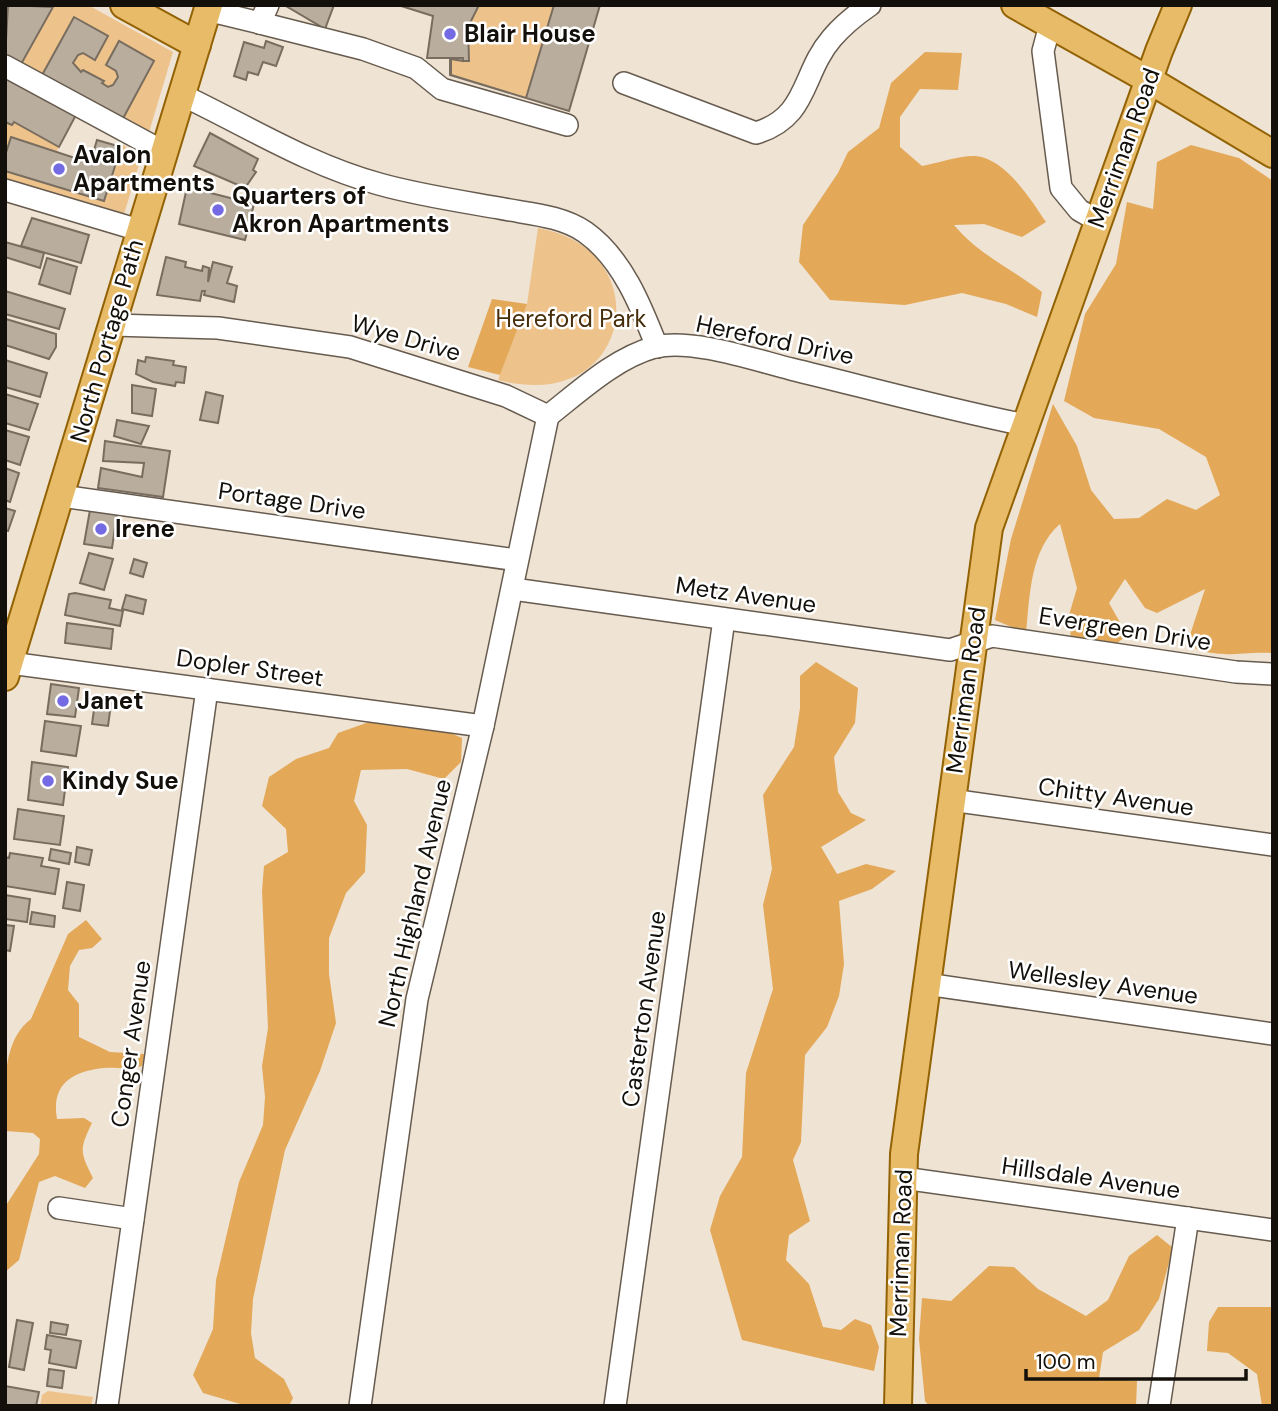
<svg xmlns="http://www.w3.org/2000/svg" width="1278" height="1411" viewBox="0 0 1278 1411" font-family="'DM Sans',sans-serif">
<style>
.green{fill:#eec28b}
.forest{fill:#e3a858}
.building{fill:#b9ad9e;stroke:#786d5f;stroke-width:2}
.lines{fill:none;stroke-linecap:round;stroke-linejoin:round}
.minor-casing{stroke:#665b4e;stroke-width:24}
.major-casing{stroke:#926204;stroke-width:30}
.minor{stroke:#fff;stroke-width:21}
.major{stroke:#e7bb67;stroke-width:26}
.poi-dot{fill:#736ae4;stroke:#fff;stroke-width:2.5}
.labels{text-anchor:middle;stroke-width:5;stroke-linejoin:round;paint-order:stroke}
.poi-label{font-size:24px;font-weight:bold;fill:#130f0a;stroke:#fff;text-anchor:start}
.street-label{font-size:24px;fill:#130f0a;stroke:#fff}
.park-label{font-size:24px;fill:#462e0b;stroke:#fff}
</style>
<rect width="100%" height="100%" fill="#efe3d3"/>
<g class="green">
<path d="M51,5H88L173,52L147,139L120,124L154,61L119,42L106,65L116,71L118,77L113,85L108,87L102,83L103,80L83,70L81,72L73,63L78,55L83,53L95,59L108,36L74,18L41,77L20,66L53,7Z"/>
<path d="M479,5H554L526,98L451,75V59L469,61L468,27Z"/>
<path d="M5,122L12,125L14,122L59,147L56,153L11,137L5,156Z"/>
<path d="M122,144L141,158L124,214L5,179V171L103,201Z"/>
<path d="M538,228C660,249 634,416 498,380L527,304Z"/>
<path d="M48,1391L93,1397L91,1406H40L42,1395Z"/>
</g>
<g class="forest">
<path d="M925,52L962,53L958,90L920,89L900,117V147L922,166C938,163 960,155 976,156C1006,159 1031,200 1046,222L1022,237L984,224L954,225C979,255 1011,268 1042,292L1037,317L1006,304L962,293L905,305L830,300L799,262L803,225L838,173L848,152L879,128L891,83Z"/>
<path d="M1191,145L1239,158L1273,181V653C1241,651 1227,659 1196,649L1190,635L1205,589L1157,613L1145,608L1125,579L1109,603L1127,635L1115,645L1071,639L1069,615L1077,588L1060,524C1030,550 1030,595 1026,633L995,620L1011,539L1053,404L1077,446L1091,490L1114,519L1139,518L1167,499L1196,510L1220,495L1206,457L1159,429L1094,418L1064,401L1085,314L1116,264L1127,202L1153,209L1157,162Z"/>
<path d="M492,299L527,304L500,375L468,367Z"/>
<path d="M816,662L858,688L855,723L834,757L838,792L851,813L866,820L821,847L837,874L866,864L896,871L872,889L839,901L844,964L839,996L827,1027L805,1055L801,1142L793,1160L810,1221L789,1235L786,1260L809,1284L823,1327L841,1330L855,1319L871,1325L879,1347L874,1371L742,1340L710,1230L720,1196L742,1157L746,1073L773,989L763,905L772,869L763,795L794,747L800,708V676Z"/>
<path d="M369,722L442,729L462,738L461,762L444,779L407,769L361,770L354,801L367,825L365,872L346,893L329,938V974L336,1023L320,1071L285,1150L253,1299L251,1333L255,1358L284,1379L293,1398L289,1406H247L203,1393L193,1375L213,1329L216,1280L239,1182L263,1125L265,1097L262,1066L268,1028L262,891L264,866L288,852L286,829L262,806L269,777L296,759L329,748L338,733Z"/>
<path d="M86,920L102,939L92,948L79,950L70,966L68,990L79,1004V1037L110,1052L145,1054L142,1066C129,1071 118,1067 104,1068C71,1071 51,1085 57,1119L84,1118L92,1123C79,1150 80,1152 93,1178L85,1188L55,1176L39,1182L19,1260L5,1272V1207L39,1154L40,1139L33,1133L5,1131C5,1094 0,1042 31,1019L68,934Z"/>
<path d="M1157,1235L1173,1248L1159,1299L1139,1330L1103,1352L1099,1378L1137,1381L1136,1406H929L925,1401L919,1339L922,1298L951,1301L989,1266L1014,1267L1038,1289L1086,1316L1108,1300L1129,1256Z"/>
<path d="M1218,1307H1273V1406H1262L1257,1374L1228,1353L1207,1351L1209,1322Z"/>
</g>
<g class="building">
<path d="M8,5L53,7L20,66L5,58Z"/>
<path d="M334,5L325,29L286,6L287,5Z"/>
<path d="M398,5H479L468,27L469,61H463V58H427L433,16Z"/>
<path d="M554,5H600L569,111L450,75V58H463V61L451,59V75L526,98Z"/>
<path d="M74,17L108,36L95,60L83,53L78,55L73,63L81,72L83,70L104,81L102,83L108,87L113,85L118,77L116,71L106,65L119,41L154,61L120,124L41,77Z"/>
<path d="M266,41L283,47L276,66L263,62L258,75L248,72L246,80L234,76L244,42L264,48Z"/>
<path d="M5,77L76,115L59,147L14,122L12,125L5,122Z"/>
<path d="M210,133L258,159L253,170L256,172L245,188L194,166Z"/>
<path d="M11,137L90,163L97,140L121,147L104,201L5,171V156Z"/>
<path d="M187,187L254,204L245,240L179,224Z"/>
<path d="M32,218L89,235L81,263L21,246Z"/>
<path d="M5,242L44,253L40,268L5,257Z"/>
<path d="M166,257L186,262L185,267L202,271L203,266L209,268L208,282L213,262L232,267L227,283L237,286L234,302L204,295L205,291H202L200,301L157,295Z"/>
<path d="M47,258L77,267L70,294L39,284Z"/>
<path d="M5,291L65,309L59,329L5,314Z"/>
<path d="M6,319L56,334V347L49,359L5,345Z"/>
<path d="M146,357L174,361L173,365L186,367L184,383L176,382L175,386L153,382L136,374L138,360L145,362Z"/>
<path d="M5,360L47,373L40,397L5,387Z"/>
<path d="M132,385L156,389L152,416L132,413Z"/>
<path d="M206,392L223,396L218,423L200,420Z"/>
<path d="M5,394L38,404L29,430L5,423Z"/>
<path d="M117,420L149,426L141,444L114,436Z"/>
<path d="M5,430L29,437L20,465L5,460Z"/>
<path d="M105,441L170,451L163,497L98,488L101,468L142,477L144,463L103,461Z"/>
<path d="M5,468L19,473L10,502L5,500Z"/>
<path d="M5,508L15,511L8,531L5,530Z"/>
<path d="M90,510L117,514L112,548L84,544Z"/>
<path d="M89,553L113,559L104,590L80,583Z"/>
<path d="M134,559L147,563L143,577L130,573Z"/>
<path d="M75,593L111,600L109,608L123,611L120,626L65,615L69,594Z"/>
<path d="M126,595L146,600L143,614L122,609Z"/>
<path d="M67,623L113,629L111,649L65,643Z"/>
<path d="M51,684L79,688L75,717L47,714Z"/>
<path d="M96,695L112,697L108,726L92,724Z"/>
<path d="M45,721L81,726L76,756L41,751Z"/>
<path d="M32,762L68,767L63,805L28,800Z"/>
<path d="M18,809L64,816L60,845L14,839Z"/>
<path d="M77,847L92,850L89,865L75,862Z"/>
<path d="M51,849L71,853L69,864L49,860Z"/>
<path d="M10,853L43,858L41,866L59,869L55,894L5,886V857L9,858Z"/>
<path d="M67,882L84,885L80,911L63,908Z"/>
<path d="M5,895L30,899L27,922L5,919Z"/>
<path d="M32,912L55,916L54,927L30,924Z"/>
<path d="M5,925L14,926L10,951L5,950Z"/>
<path d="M17,1320L33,1323L24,1370L9,1367Z"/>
<path d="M51,1322L68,1325L66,1335L50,1333Z"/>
<path d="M47,1335L81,1341L76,1368L49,1363L51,1350L45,1349Z"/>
<path d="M49,1369L64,1371L62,1388L47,1386Z"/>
<path d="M5,1386L39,1392L36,1406H5Z"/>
</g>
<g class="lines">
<defs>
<g id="minor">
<path d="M207,10L260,23L268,5"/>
<path d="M260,23L363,49L416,68L442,89L567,125"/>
<path d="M1050,25L1043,51L1061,188L1079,210L1098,221"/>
<path d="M5,66L164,152"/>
<path d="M624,83L756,133C809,117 801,74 832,38C843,25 857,14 870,5"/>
<path d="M182,95C247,126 309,165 379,184C418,195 459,201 499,208C528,214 560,215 585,232C622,258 641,306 657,347"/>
<path d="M5,190L139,230"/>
<path d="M113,325L218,328L350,347L506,396L548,416"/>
<path d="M548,416C580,391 615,358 655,347C691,338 755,360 791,369C869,388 946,409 1025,425"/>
<path d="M61,496L517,560"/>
<path d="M513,589L950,650L992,636L1236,672L1273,674"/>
<path d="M10,663L483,726"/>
<path d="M951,800L1273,845"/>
<path d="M926,984L1273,1034"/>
<path d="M903,1178L1273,1230"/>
<path d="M59,1208L133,1219"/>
<path d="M107,1406L207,689"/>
<path d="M360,1406L417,999L483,726L548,416"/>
<path d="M615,1406L724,619"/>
<path d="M1159,1406L1188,1218"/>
</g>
<g id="major">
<path d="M124,5L197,45"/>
<path d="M1015,5L1149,80L1273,154"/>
<path d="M5,677L209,5"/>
<path d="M898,1406L904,1154L989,528L1159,51L1178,5"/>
</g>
</defs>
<use href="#minor" class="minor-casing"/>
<use href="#major" class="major-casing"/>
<use href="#minor" class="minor"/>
<use href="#major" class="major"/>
</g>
<g class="poi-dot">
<circle cx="450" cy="34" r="7"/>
<circle cx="59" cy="169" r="7"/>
<circle cx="218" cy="210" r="7"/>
<circle cx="101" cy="529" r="7"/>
<circle cx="63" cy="701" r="7"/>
<circle cx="48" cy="781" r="7"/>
</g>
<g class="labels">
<g class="poi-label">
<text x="464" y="42">Blair House</text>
<text x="73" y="163">Avalon<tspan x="73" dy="28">Apartments</tspan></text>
<text x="232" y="204">Quarters of<tspan x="232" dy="28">Akron Apartments</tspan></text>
<text x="115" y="537">Irene</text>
<text x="77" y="709">Janet</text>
<text x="62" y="789">Kindy Sue</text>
</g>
<g class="street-label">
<text transform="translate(1124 148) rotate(-70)" y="8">Merriman Road</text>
<text transform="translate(406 338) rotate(16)" y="8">Wye Drive</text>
<text transform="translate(775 340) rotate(12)" y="8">Hereford Drive</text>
<text transform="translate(107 341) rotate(-74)" y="8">North Portage Path</text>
<text transform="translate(292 501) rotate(8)" y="8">Portage Drive</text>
<text transform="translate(746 595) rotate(8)" y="8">Metz Avenue</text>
<text transform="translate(1125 629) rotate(9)" y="8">Evergreen Drive</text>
<text transform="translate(250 668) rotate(8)" y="8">Dopler Street</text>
<text transform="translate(966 690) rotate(-82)" y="8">Merriman Road</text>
<text transform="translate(1116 797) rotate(8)" y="8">Chitty Avenue</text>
<text transform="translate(415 903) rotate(-77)" y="8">North Highland Avenue</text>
<text transform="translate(1103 983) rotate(8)" y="8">Wellesley Avenue</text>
<text transform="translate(644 1009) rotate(-82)" y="8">Casterton Avenue</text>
<text transform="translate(131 1044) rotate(-82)" y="8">Conger Avenue</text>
<text transform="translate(1091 1178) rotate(8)" y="8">Hillsdale Avenue</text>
<text transform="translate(901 1253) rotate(-88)" y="8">Merriman Road</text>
</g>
<g class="park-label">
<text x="571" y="327">Hereford Park</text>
</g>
</g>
<rect width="1278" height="1411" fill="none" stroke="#130f0a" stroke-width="14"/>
<path d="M1026 1369v10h220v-10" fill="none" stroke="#130f0a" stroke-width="3.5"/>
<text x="1036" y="1369" font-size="21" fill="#130f0a" stroke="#ffffff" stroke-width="5" paint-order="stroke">100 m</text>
</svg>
